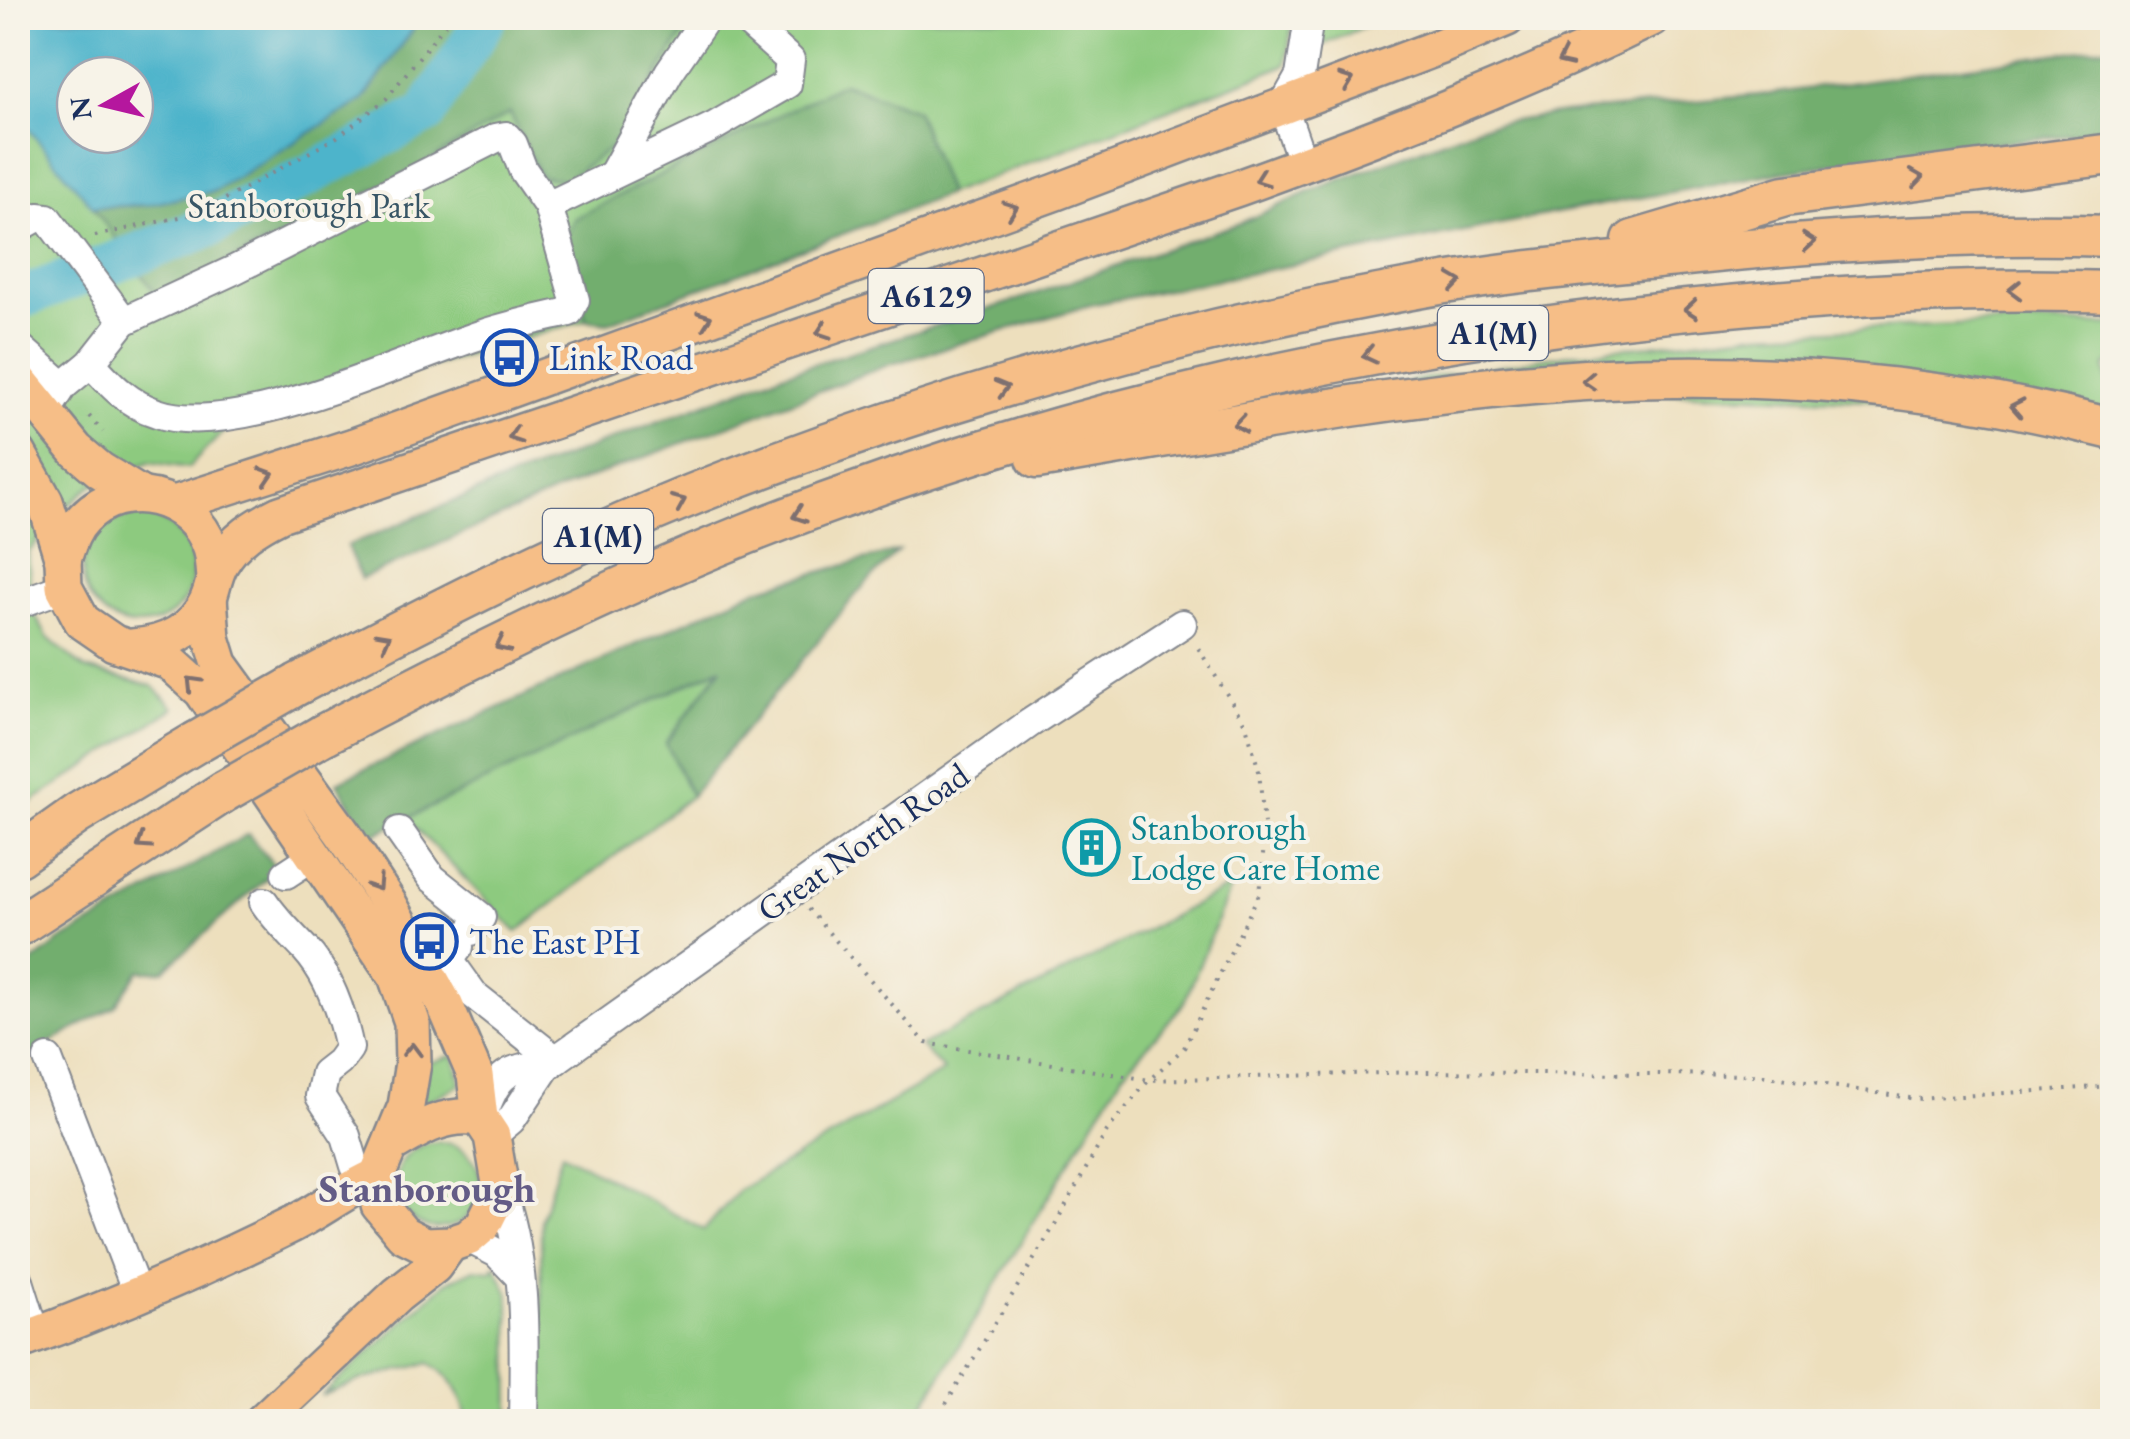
<svg xmlns="http://www.w3.org/2000/svg" width="2130" height="1439" viewBox="0 0 2130 1439" font-family="'EB Garamond',serif">
<style>
.green{fill:#8dca7f;stroke:#547c6e;stroke-width:2.5;fill-rule:evenodd}
.forest{fill:#72ae6e;stroke:#466e66;stroke-width:2.5}
.water{fill:#4db4cb;stroke:#347294;stroke-width:2.5;fill-rule:evenodd}
.lines{fill:none;stroke-linecap:round;stroke-linejoin:round}
.river{stroke:#4db4cb;stroke-width:42}
.minor-casing{stroke:#84878e;stroke-width:32}
.major-casing{stroke:#84878e;stroke-width:40}
.highway-casing{stroke:#84878e;stroke-width:45}
.path{stroke:#84878e;stroke-width:4;stroke-dasharray:2.5 8;stroke-linecap:butt}
.minor{stroke:#fff;stroke-width:28}
.major{stroke:#f6be87;stroke-width:35}
.highway{stroke:#f6be87;stroke-width:40}
.highway-bridge-casing{stroke:#84878e;stroke-width:45;stroke-linecap:butt}
.highway-bridge{stroke:#f6be87;stroke-width:40}
.oneway{stroke:#7e6f70}
.labels{text-anchor:middle;stroke-width:8;stroke-linejoin:round;paint-order:stroke}
.shield{fill:#f7f3e8;stroke:#5d6a87;stroke-width:2.5}
.shield-label{font-size:32px;font-weight:bold;fill:#1b2f5e}
.park-label{font-size:35px;fill:#385666;stroke:#f7f3e8}
.transit-label{font-size:35px;fill:#164399;stroke:#f7f3e8;text-anchor:start}
.culture-label{font-size:35px;fill:#0d838f;stroke:#f7f3e8;text-anchor:start}
.street-label{font-size:35px;fill:#1b2f5e;stroke:#f7f3e8}
.quarter-label{font-size:40px;font-weight:bold;fill:#635c86;stroke:#f7f3e8}
</style>
<rect width="100%" height="100%" fill="#f7f3e8"/>
<filter id="ink" filterUnits="userSpaceOnUse"><feTurbulence type="fractalNoise" baseFrequency=".01" numOctaves="2"/><feDisplacementMap in="SourceGraphic" scale="20" xChannelSelector="R" yChannelSelector="G"/><feConvolveMatrix kernelMatrix="1 2 1 2 8 2 1 2 1" color-interpolation-filters="sRGB"/></filter>
<filter id="wash" filterUnits="userSpaceOnUse"><feTurbulence type="fractalNoise" baseFrequency=".0048" numOctaves="4" result="noise"/><feDisplacementMap in="SourceGraphic" scale="40" xChannelSelector="R" yChannelSelector="G"/><feGaussianBlur stdDeviation="2.25" result="paint"/><feColorMatrix in="noise" values="0 0 0 0 0 0 0 0 0 0 0 0 0 0 0 0 0 1.4 0 .05"/><feComposite in="paint" operator="in"/></filter>
<g filter="url(#wash)">
<rect width="100%" height="100%" fill="#eddfbd"/>
<g class="green">
<path d="M18,18H1293L1286,65L948,194L916,110L564,238L586,320L228,427L188,468L149,462L92,485L65,508L28,553L32,610L48,638L85,669L153,686L174,708L18,811ZM75,75H135V135H75Z"/>
<path d="M1322,18H1383L1319,47Z"/>
<path d="M2029,322L2112,325V361L2105,367L2108,387L2112,388V414L2085,407L1391,384L1569,354L1761,333Z"/>
<circle cx="138" cy="570" r="55"/>
<path d="M724,665L666,743L691,796L517,932L406,818Z"/>
<path d="M1231,886L1184,1003L1121,1076L914,1421H542L541,1220L562,1153L704,1230L739,1190L944,1071L921,1046Z"/>
<path d="M454,1055L461,1084L422,1104L426,1064Z"/>
<circle cx="438" cy="1185" r="43"/>
<path d="M495,1265L509,1294L510,1421H468C461,1394 454,1376 429,1363L361,1380L321,1396L445,1283L474,1269L491,1271Z"/>
</g>
<g class="forest">
<path d="M421,18H693L612,147L565,180L540,176L510,113L410,172L158,297L93,207L147,205L363,100Z"/>
<path d="M2112,46V131L1964,146L1782,172L1556,213L1090,305L888,365L574,484L361,579L347,546L498,483L779,375L1011,302L1243,222L1318,188L1481,126L1564,113L1770,94Z"/>
<path d="M843,83L916,110L948,194L608,323L586,320L564,238L575,218Z"/>
<path d="M898,551L859,591L691,796L666,743L722,667L369,837L337,782L757,589Z"/>
<path d="M248,834L277,869L163,971H139L115,1006L18,1061V973L59,942Z"/>
</g>
<path class="water" d="M18,18H421L363,100L215,191L147,205L93,207L18,116ZM75,75H135V135H75Z"/>
<g class="lines">
<path class="river" d="M18,299L211,226L426,114L486,18"/>
</g>
</g>
<g filter="url(#ink)">
<g class="lines">
<defs>
<g id="minor">
<path d="M1303,164L1283,106L1300,76L1309,18"/>
<path d="M614,172L669,72L706,18"/>
<path d="M18,228L38,217L47,218L124,321"/>
<path d="M18,346L63,386"/>
<path d="M91,363C110,384 128,404 157,413C234,440 402,361 480,335C509,325 539,319 569,312L575,300L548,206"/>
<path d="M46,412L63,386L91,363L124,321L234,270L496,138L506,136L513,144L523,170L548,206L713,127L787,84L790,60L743,18"/>
<path d="M18,604L64,587"/>
<path d="M399,831L432,878L481,917L471,931"/>
<path d="M286,874L315,855"/>
<path d="M264,902C276,920 290,933 305,949C329,975 342,1014 349,1048L339,1062L325,1073L320,1096L346,1136L355,1166L377,1176"/>
<path d="M459,947L449,960L474,995L556,1060"/>
<path d="M48,1059L138,1295"/>
<path d="M481,1119C497,1078 501,1067 547,1066"/>
<path d="M492,1136L511,1120L547,1066L1030,723L1182,624"/>
<path d="M501,1189C528,1263 524,1343 523,1422"/>
<path d="M468,1238L497,1253L518,1275"/>
<path d="M18,1278L36,1335"/>
</g>
<g id="major">
<path d="M18,379L76,450L100,470L141,495"/>
<path d="M18,453L45,501L63,560L64,587L82,621L114,643L170,662L202,691L396,976L412,1022L413,1063L406,1106L377,1176L379,1205L403,1234L425,1245L450,1244L468,1238L483,1225L501,1189L492,1136L480,1118L475,1075L445,1005L389,904L344,835L220,664L212,638L209,597"/>
<path d="M174,504L354,446L1056,192L1439,47L1507,18"/>
<path d="M63,560C68,545 72,530 84,518C123,477 192,495 210,548C213,557 213,569 214,579"/>
<path d="M132,647C165,645 193,632 208,600C213,588 214,575 221,563C235,539 256,526 280,514L1238,188C1379,137 1518,84 1652,18"/>
<path d="M392,1145C420,1128 446,1112 480,1118"/>
<path d="M18,1342C111,1308 202,1269 291,1225C321,1210 347,1189 377,1176"/>
<path d="M262,1422L397,1295L434,1266L450,1244"/>
</g>
<g id="highway">
<path d="M1633,241L1785,196L2112,154"/>
<path d="M1037,458C1219,428 1401,392 1585,380C1761,369 1942,385 2112,429"/>
<path d="M298,684C438,610 579,538 727,481C952,395 1185,329 1422,287C1509,271 1598,264 1686,255C1828,240 1969,231 2112,236"/>
<path d="M323,735C461,662 602,592 746,534C1059,409 1394,336 1729,306C1857,294 1984,287 2112,292"/>
<path d="M18,856L77,814L195,743"/>
<path d="M18,926L225,791"/>
</g>
</defs>
<use href="#minor" class="minor-casing"/>
<use href="#major" class="major-casing"/>
<use href="#highway" class="highway-casing"/>
<g class="path">
<path d="M826,18C846,29 867,30 886,18"/>
<path d="M95,236L202,212L337,137L386,99L450,18"/>
<path d="M89,416L103,432"/>
<path d="M808,909L926,1043L1149,1080L1417,1072L1761,1075L1916,1099L2112,1086"/>
<path d="M935,1422L1053,1228L1107,1131L1149,1080L1184,1048L1259,894L1265,835L1259,771L1246,725L1195,643"/>
</g>
<use href="#minor" class="minor"/>
<use href="#major" class="major"/>
<use href="#highway" class="highway"/>
<defs>
<g id="highway-bridge">
<path d="M195,743L298,684"/>
<path d="M225,791L323,735"/>
</g>
</defs>
<use href="#highway-bridge" class="highway-bridge-casing"/>
<use href="#highway-bridge" class="highway-bridge"/>
</g>
<defs><path id="oneway-chevron" d="M-2-3.5L2.5 0L-2 3.5" fill="none" stroke-width="1.6" stroke-linecap="round" stroke-linejoin="round" transform="scale(2.5)"/></defs>
<g class="oneway">
<use href="#oneway-chevron" transform="translate(1564 59) rotate(155)"/>
<use href="#oneway-chevron" transform="translate(1347 81) rotate(-21)"/>
<use href="#oneway-chevron" transform="translate(1917 178) rotate(-8)"/>
<use href="#oneway-chevron" transform="translate(1262 179) rotate(160)"/>
<use href="#oneway-chevron" transform="translate(1011 209) rotate(-20)"/>
<use href="#oneway-chevron" transform="translate(1809 242) rotate(-5)"/>
<use href="#oneway-chevron" transform="translate(1455 282) rotate(-8)"/>
<use href="#oneway-chevron" transform="translate(2015 290) rotate(179)"/>
<use href="#oneway-chevron" transform="translate(1691 309) rotate(175)"/>
<use href="#oneway-chevron" transform="translate(705 319) rotate(-20)"/>
<use href="#oneway-chevron" transform="translate(823 331) rotate(161)"/>
<use href="#oneway-chevron" transform="translate(1369 355) rotate(167)"/>
<use href="#oneway-chevron" transform="translate(1589 381) rotate(177)"/>
<use href="#oneway-chevron" transform="translate(1002 388) rotate(-16)"/>
<use href="#oneway-chevron" transform="translate(2017 407) rotate(-169)"/>
<use href="#oneway-chevron" transform="translate(1240 424) rotate(171)"/>
<use href="#oneway-chevron" transform="translate(515 436) rotate(161)"/>
<use href="#oneway-chevron" transform="translate(267 475) rotate(-18)"/>
<use href="#oneway-chevron" transform="translate(679 502) rotate(-23)"/>
<use href="#oneway-chevron" transform="translate(799 515) rotate(160)"/>
<use href="#oneway-chevron" transform="translate(384 639) rotate(-28)"/>
<use href="#oneway-chevron" transform="translate(502 645) rotate(154)"/>
<use href="#oneway-chevron" transform="translate(193 683) rotate(-134)"/>
<use href="#oneway-chevron" transform="translate(143 843) rotate(147)"/>
<use href="#oneway-chevron" transform="translate(376 884) rotate(57)"/>
<use href="#oneway-chevron" transform="translate(412 1050) rotate(-89)"/>
</g>
</g>
<defs>
<symbol id="bus-ring" viewBox="-11 -11 22 22"><circle r="9.5" fill="#f7f3e8" stroke="#1a4fb4" stroke-width="1.5"/><path d="M-5-6H5V4H4V6H2V4H-2V6H-4V4H-5ZM-3.5-4V0h7V-4ZM-3.5 1.2v1.5H-2V1.2ZM2 1.2v1.5H3.5V1.2Z" fill="#1a4fb4"/></symbol>
<symbol id="building-ring" viewBox="-11 -11 22 22"><circle r="9.5" fill="#f7f3e8" stroke="#0f9aa8" stroke-width="1.5"/><path d="M-4-6H4V6H1V3H-1V6H-4ZM-2.5-4.3h1.7v1.8h-1.7ZM.8-4.3h1.7v1.8H.8ZM-2.5-1h1.7V.8h-1.7ZM.8-1h1.7V.8H.8Z" fill="#0f9aa8"/></symbol>
</defs>
<g fill-rule="evenodd">
<use href="#bus-ring" x="478" y="326" width="63" height="63"/>
<use href="#building-ring" x="1060" y="816" width="63" height="63"/>
<use href="#bus-ring" x="398" y="910" width="63" height="63"/>
</g>
<g class="labels">
<g class="shield">
<rect x="868.5" y="269" width="115" height="54" rx="8"/>
<rect x="1438" y="306" width="110" height="54" rx="8"/>
<rect x="543" y="509" width="110" height="54" rx="8"/>
</g>
<g class="shield-label">
<text x="926" y="307">A6129</text>
<text x="1493" y="344">A1(M)</text>
<text x="598" y="547">A1(M)</text>
</g>
<g class="park-label">
<text x="309" y="218">Stanborough Park</text>
</g>
<g class="transit-label">
<text x="549" y="370">Link Road</text>
<text x="469" y="954">The East PH</text>
</g>
<g class="culture-label">
<text x="1131" y="840">Stanborough<tspan x="1131" dy="40">Lodge Care Home</tspan></text>
</g>
<g class="street-label">
<text transform="translate(863 842) rotate(-35)" y="12">Great North Road</text>
</g>
<g class="quarter-label">
<text x="427" y="1202">Stanborough</text>
</g>
</g>
<rect width="2130" height="1439" fill="none" stroke="#f7f3e8" stroke-width="60"/>
<g transform="translate(105 105) rotate(262)"><circle r="48" fill="#f7f3e8" stroke="#9fa5b1" stroke-width="2.5"/>
<path d="M0-8L18 38L0 25L-18 38Z" fill="#b5179e"/>
<text y="-15" font-size="28" font-weight="bold" text-anchor="middle" fill="#1b2f5e">N</text>
</g>
</svg>
